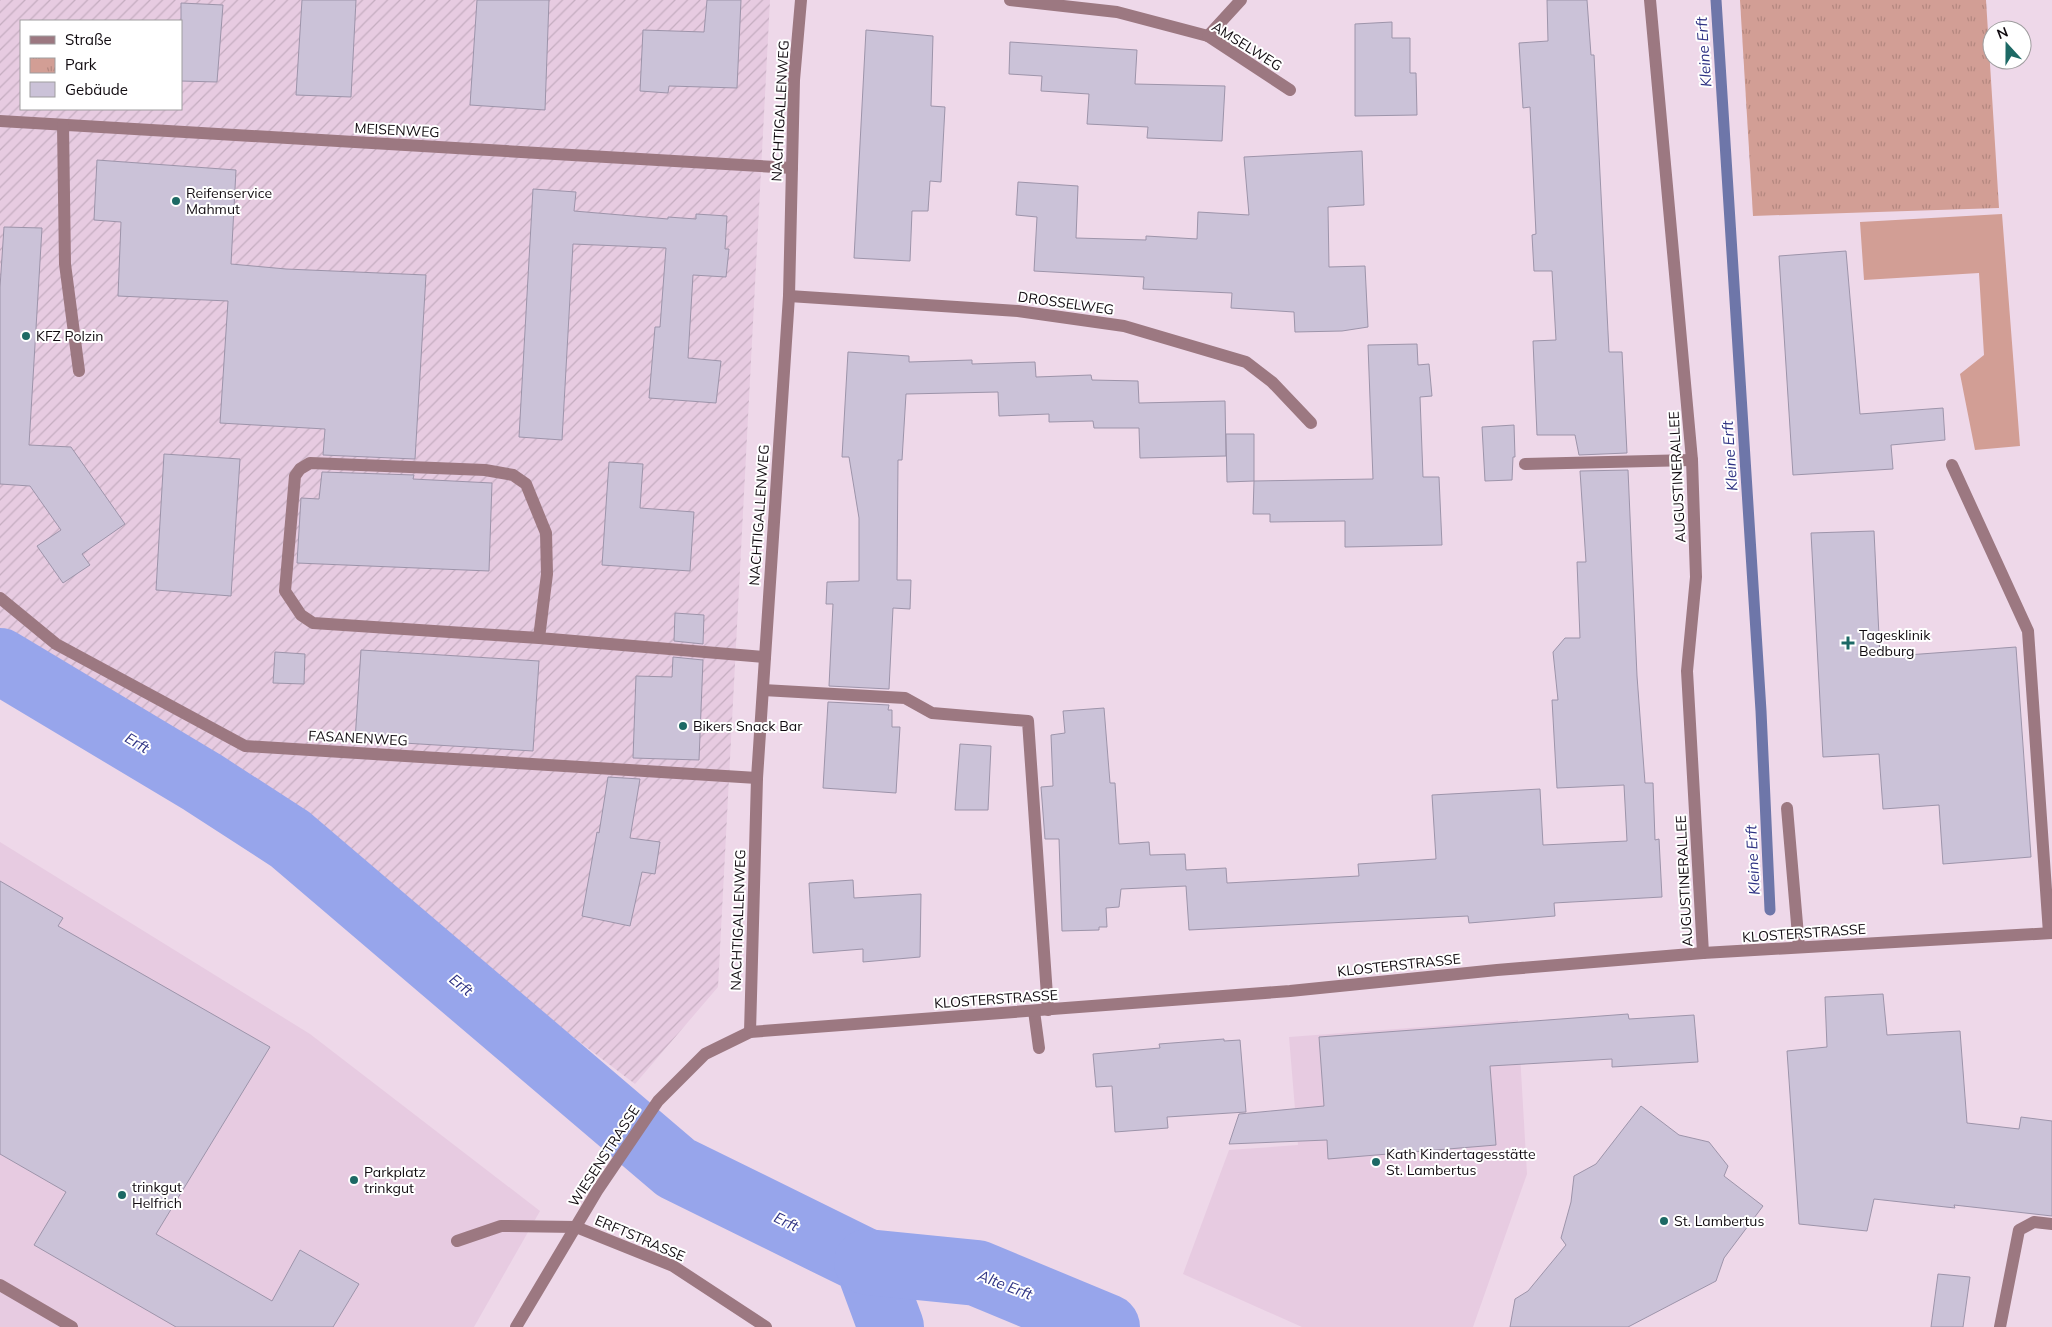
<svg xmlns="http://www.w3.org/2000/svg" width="2052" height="1327" viewBox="0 0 2052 1327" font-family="Mulish,sans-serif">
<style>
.built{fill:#e7cbe1}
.industrial{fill:url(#industrial-furrows);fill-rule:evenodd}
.grass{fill:#d29e95}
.park{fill:url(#park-tufts)}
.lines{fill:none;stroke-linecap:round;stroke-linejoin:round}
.stream{stroke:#6e76a9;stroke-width:11}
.river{stroke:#97a5eb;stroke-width:66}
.building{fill:#cbc2d8;stroke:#9d94aa}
.minor{stroke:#9c7881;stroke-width:12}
.poi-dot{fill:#1d6965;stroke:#fff;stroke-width:2}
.labels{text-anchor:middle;stroke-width:4;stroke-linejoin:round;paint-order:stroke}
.street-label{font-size:14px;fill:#100a0f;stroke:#fff}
.poi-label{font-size:14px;fill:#100a0f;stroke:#fff;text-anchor:start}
.water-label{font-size:15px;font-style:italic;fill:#2e3283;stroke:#fff}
</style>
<defs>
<pattern id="industrial-furrows" width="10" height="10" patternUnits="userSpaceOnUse" patternTransform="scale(1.25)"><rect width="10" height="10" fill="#e7cbe1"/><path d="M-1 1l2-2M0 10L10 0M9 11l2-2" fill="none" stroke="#c5adc0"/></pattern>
<pattern id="park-tufts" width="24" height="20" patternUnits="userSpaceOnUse" patternTransform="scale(1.25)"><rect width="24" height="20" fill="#d29e95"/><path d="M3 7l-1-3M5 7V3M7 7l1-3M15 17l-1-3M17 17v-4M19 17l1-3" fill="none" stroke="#b3877f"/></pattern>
</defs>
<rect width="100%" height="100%" fill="#eed8e9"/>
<g class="built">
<path d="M0,842L310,1034L540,1211L474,1327H0Z"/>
<path d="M1518,1020L1527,1174L1473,1327H1302L1183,1274L1229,1150L1298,1145L1289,1037Z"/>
</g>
<path class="industrial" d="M0,0H770L718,987L635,1084L299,829L0,630ZM21,21H181V109H21Z"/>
<path class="grass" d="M2002,214L2020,446L1975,450L1960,374L1984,355L1979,273L1864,280L1860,222Z"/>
<path class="park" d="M1740,0H1986L1999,208L1753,216Z"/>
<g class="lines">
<path class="stream" d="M1716,0L1761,711L1770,910"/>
<g class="river">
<path d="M0,661L202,782L290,839L676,1168L867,1262L891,1327"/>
<path d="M867,1262L977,1273L1107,1327"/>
</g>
</g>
<g class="building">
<path d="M302,0H356L351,97L296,95Z"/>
<path d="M477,0H549L545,110L470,105Z"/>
<path d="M707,0H741L737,88L669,86L668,93L640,91L643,30L704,32Z"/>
<path d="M1547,0H1587L1591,55H1594L1609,352H1622L1627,453L1579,455L1575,435H1537L1533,341L1556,340L1552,271H1534L1532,235L1536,234L1530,107L1523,108L1519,43L1548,41Z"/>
<path d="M181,3L223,5L217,82L181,81Z"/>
<path d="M1392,22V38H1410V73H1416L1417,115L1355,116V24Z"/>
<path d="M866,30L933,36L931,106L945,107L941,182L930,181L928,211H912L910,261L854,258Z"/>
<path d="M1010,42L1137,50L1135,84L1225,86L1222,141L1147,138L1148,127L1087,124L1089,94L1041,91L1042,76L1009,74Z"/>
<path d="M1362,151L1364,205L1328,207L1329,267L1365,266L1368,327L1342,331L1295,332L1294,312L1231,308L1232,293L1143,289L1144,277L1034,271L1037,217L1016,215L1018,182L1078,186L1076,238L1146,240V236L1197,239L1198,212L1249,215L1244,157Z"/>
<path d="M97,160L236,170L231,264L286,269L426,275L415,459L323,455L325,429L220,423L228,301L118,296L121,222L94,220Z"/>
<path d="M533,189L576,192L574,211L668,219V217L696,219V214L727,216L725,249H729L726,277L693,275L688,358L721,361L716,403L649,398L655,327H660L666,248L573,244L562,440L519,437Z"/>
<path d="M4,227L42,228L29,445L71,447L125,524L82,554L90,565L63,583L37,546L61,530L30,486L0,484V287Z"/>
<path d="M1846,251L1860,414L1943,408L1945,440L1891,445L1893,469L1793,475L1779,256Z"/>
<path d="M1417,344L1418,365L1429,364L1432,396L1420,397L1423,477H1439L1442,545L1345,547V521L1270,522V514H1253L1254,481L1373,479L1368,345Z"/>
<path d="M848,352L909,356V362L972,360V364L1035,362L1036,377L1091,375L1092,380L1138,381L1139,403L1225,401L1226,456L1140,458L1139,428H1094L1093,421L1049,422V414L999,416L998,392L906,394L902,460H898L897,580H911L910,609L893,608L889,689L829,686L833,604H826L827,582L859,581V518L849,457H842Z"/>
<path d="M1514,425L1515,457H1513L1512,480L1485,481L1482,427Z"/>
<path d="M1226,434H1254V481L1227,482Z"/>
<path d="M164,454L240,459L231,596L156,590Z"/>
<path d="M609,462L643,464L640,508L694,512L690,571L602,565Z"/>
<path d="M1628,470L1637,676L1645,783H1653L1655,840L1659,839L1662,897L1554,903L1555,916L1469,923L1468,916L1189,930L1186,886L1121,889L1119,907L1106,908L1107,927H1099V930L1062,931L1059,839H1045L1041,787L1053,786L1051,735L1065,733L1063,711L1104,708L1110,783H1115L1119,844L1149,842L1150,855L1185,854L1186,870L1226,868L1227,883L1359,876L1358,864L1436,859L1432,795L1540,789L1543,845L1627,841L1624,785L1557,788L1552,700H1558L1553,652L1565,638H1580L1577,562H1586L1580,471Z"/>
<path d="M322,472L414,475L413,479L492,483L489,571L297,563L301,498L319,499Z"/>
<path d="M1874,531L1880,657L2016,647L2031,857L1943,864L1939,805L1883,809L1879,754L1823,757L1811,533Z"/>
<path d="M675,613L704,615L703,644L674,641Z"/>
<path d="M361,650L539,661L533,751L355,740Z"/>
<path d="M275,652L305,654L304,684L273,683Z"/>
<path d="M673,657L703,660L699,760L633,758L636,676L672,677Z"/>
<path d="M828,702L889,705L888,710H892V727H900L896,793L823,788Z"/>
<path d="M960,744L991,746L988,810H955Z"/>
<path d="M608,777L640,779L630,838L660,842L655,874L642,872L630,926L582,916L597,832L599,833Z"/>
<path d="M853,880L854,898L921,894L920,957L863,962V949L813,953L809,883Z"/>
<path d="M0,881L63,918L58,926L270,1047L156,1234L272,1301L300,1250L359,1284L333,1327H176L34,1245L66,1192L0,1154Z"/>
<path d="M1883,994L1887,1035L1960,1031L1967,1123L2019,1129L2021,1117L2052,1121V1216L1954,1205L1955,1208L1874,1199L1867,1231L1799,1224L1787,1051L1827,1047L1825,997Z"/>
<path d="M1628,1014L1629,1019L1694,1015L1698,1062L1612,1067V1059L1490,1066L1496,1145L1328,1159L1327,1140L1229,1144L1239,1114L1324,1106L1319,1037Z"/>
<path d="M1224,1039V1041L1240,1040L1246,1112L1167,1117L1168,1128L1115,1132L1112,1086L1096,1087L1093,1054L1160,1048L1159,1044Z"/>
<path d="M1641,1106L1679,1135L1709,1142L1728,1166L1724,1176L1763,1206L1724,1258L1716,1281L1628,1327H1510L1515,1299L1528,1291L1566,1245L1561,1238L1571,1202L1574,1176L1596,1164Z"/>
<path d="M1938,1274L1970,1277L1963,1327H1931Z"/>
</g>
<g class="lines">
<g class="minor">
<path d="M1010,0L1117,12L1208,36L1290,90"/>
<path d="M1650,0L1692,460L1696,577L1687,671L1703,953"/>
<path d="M1208,36L1241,0"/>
<path d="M0,121L792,168"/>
<path d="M63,125L65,264L79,371"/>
<path d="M789,296L1018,311L1124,326L1246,362L1272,382L1311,423"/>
<path d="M1525,464L1692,460"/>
<path d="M1952,465L2028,631L2049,933"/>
<path d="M0,598L56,644L245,746L757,778"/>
<path d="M539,638L547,574L546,533L526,484L513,475L485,470L310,463L300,469L295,476L285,591L301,615L313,623L539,638L765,657"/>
<path d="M763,690L905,698L932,713L1028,721L1048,1010"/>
<path d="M1787,808L1799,947"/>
<path d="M1034,1011L1039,1048"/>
<path d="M750,1032L757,778L789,296L794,80L801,0"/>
<path d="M457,1241L501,1226L576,1227L673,1266L766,1327"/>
<path d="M0,1285L72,1327"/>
<path d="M516,1327L597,1191L658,1101L705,1054L750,1032L1290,991L1497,970L1703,953L2052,933"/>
<path d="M2000,1327L2019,1230L2034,1222L2052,1224"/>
</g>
</g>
<g class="poi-dot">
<circle cx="176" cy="201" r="5"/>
<circle cx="26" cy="336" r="5"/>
<path d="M1845.5 635.5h5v5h5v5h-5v5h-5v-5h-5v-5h5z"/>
<circle cx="683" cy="726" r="5"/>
<circle cx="1376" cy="1162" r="5"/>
<circle cx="354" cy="1180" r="5"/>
<circle cx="122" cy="1195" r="5"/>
<circle cx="1664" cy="1221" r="5"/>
</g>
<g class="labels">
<g class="street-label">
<text transform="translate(1247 46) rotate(32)" y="5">AMSELWEG</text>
<text transform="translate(780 111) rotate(-87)" y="5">NACHTIGALLENWEG</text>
<text transform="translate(397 130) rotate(3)" y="5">MEISENWEG</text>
<text transform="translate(1066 303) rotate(8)" y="5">DROSSELWEG</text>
<text transform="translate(1677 477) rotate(-93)" y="5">AUGUSTINERALLEE</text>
<text transform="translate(759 515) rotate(-86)" y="5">NACHTIGALLENWEG</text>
<text transform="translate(358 738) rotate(3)" y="5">FASANENWEG</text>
<text transform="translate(1684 881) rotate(-93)" y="5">AUGUSTINERALLEE</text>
<text transform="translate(738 920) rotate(-88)" y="5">NACHTIGALLENWEG</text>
<text transform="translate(1804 933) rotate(-4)" y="5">KLOSTERSTRASSE</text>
<text transform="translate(1399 965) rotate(-6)" y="5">KLOSTERSTRASSE</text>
<text transform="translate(996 999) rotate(-4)" y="5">KLOSTERSTRASSE</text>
<text transform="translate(604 1156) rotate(-57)" y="5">WIESENSTRASSE</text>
<text transform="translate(640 1238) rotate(23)" y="5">ERFTSTRASSE</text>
</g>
<g class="poi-label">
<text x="186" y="198">Reifenservice<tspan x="186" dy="16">Mahmut</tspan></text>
<text x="36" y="341">KFZ Polzin</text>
<text x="1859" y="640">Tagesklinik<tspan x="1859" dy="16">Bedburg</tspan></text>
<text x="693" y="731">Bikers Snack Bar</text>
<text x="1386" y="1159">Kath Kindertagesstätte<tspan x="1386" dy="16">St. Lambertus</tspan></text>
<text x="364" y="1177">Parkplatz<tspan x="364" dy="16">trinkgut</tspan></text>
<text x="132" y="1192">trinkgut<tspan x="132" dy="16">Helfrich</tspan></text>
<text x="1674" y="1226">St. Lambertus</text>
</g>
<g class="water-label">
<text transform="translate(1704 52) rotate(-94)" y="5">Kleine Erft</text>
<text transform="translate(1730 456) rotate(-94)" y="5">Kleine Erft</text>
<text transform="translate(137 743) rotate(31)" y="5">Erft</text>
<text transform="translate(1753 860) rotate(-93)" y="5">Kleine Erft</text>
<text transform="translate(461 985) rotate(40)" y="5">Erft</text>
<text transform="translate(786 1222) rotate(26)" y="5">Erft</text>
<text transform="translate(1005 1285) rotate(21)" y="5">Alte Erft</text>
</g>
</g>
<rect x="20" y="20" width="162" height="90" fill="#ffffff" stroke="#9f9d9f"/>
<rect x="30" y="36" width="25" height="8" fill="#9c7881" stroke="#9f9d9f"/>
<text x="65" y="45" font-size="15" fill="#100a0f">Straße</text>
<rect x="30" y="58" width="25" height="15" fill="url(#park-tufts)" stroke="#9f9d9f"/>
<text x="65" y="70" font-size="15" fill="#100a0f">Park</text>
<rect x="30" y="82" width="25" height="15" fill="#cbc2d8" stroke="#9f9d9f"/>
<text x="65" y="95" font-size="15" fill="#100a0f">Gebäude</text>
<g transform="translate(2007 45) rotate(339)"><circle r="24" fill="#ffffff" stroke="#9f9d9f"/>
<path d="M0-4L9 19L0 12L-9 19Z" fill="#1d6965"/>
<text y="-8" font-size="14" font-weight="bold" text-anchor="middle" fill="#100a0f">N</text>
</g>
</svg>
